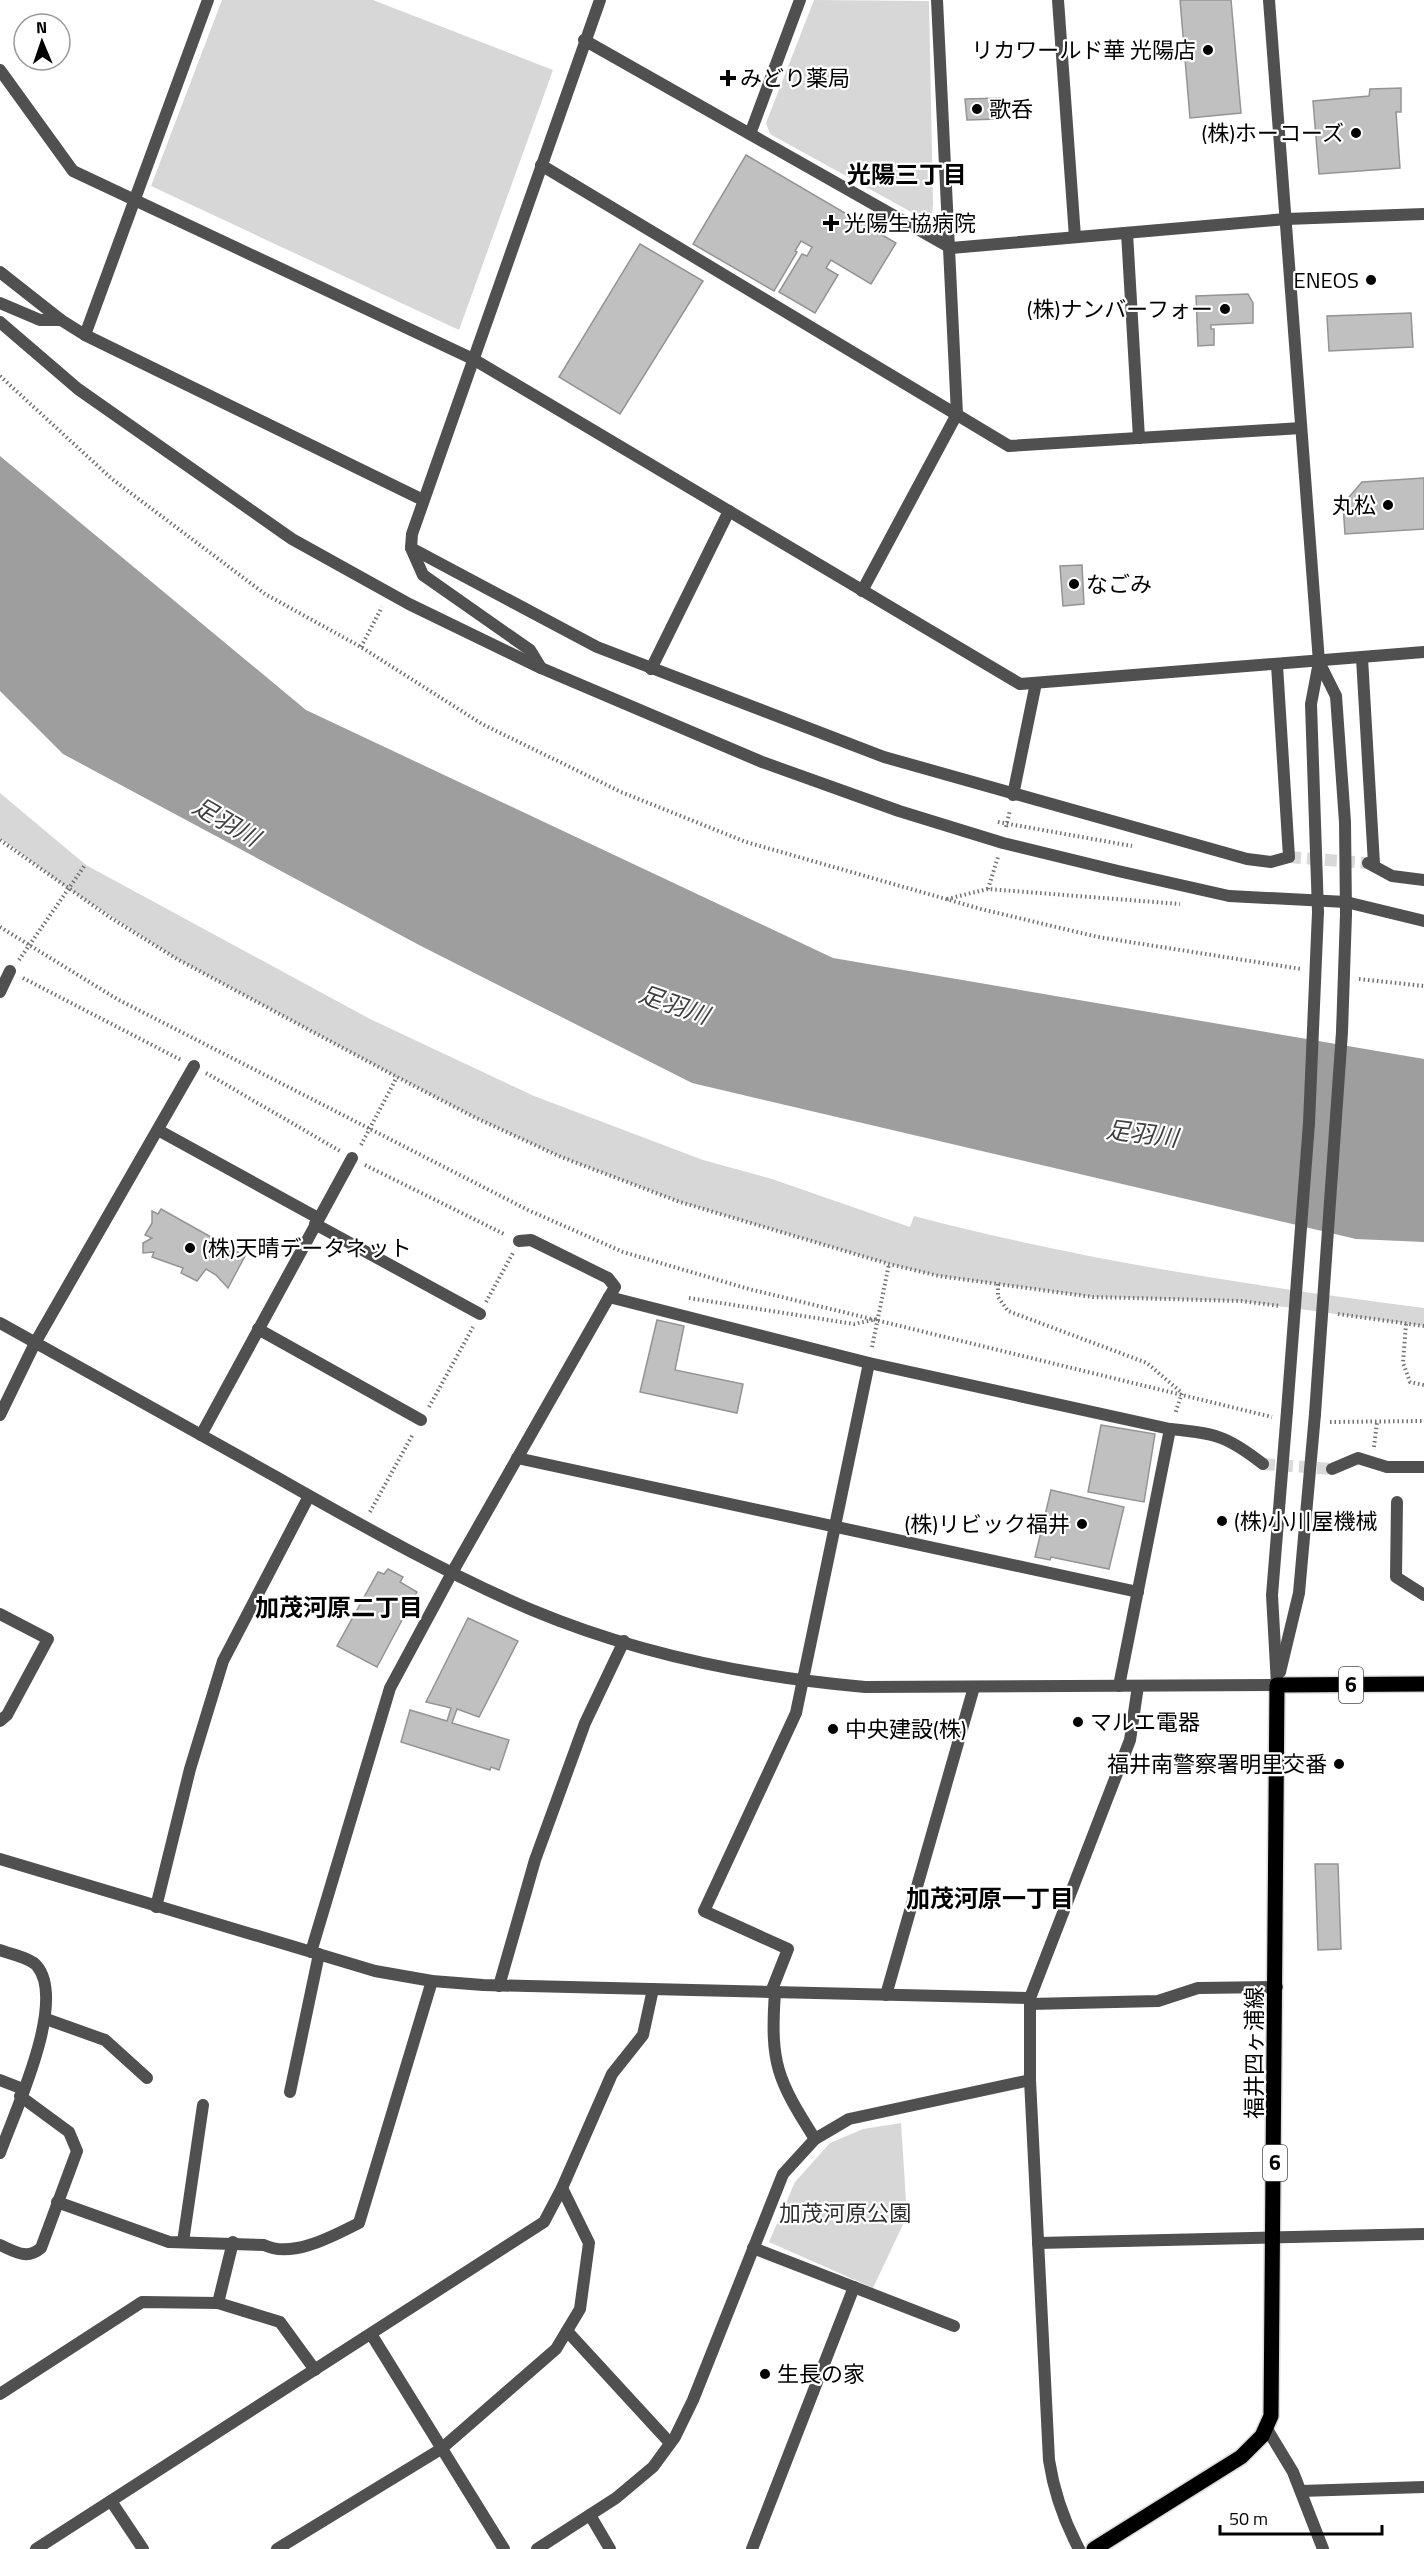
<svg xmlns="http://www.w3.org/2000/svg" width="1424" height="2549" viewBox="0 0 1424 2549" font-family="'Titillium Web','Noto Sans JP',sans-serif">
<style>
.green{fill:#d7d7d7}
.water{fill:#9e9e9e}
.building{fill:#c0c0c0;stroke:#949494;stroke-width:1.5}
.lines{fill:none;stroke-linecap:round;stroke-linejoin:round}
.minor-tunnel{stroke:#d9d9d9;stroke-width:12;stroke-dasharray:12 6;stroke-linecap:butt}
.primary-casing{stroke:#dbdbdb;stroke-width:18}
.path{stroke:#727272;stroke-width:4;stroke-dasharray:1.5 3;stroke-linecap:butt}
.service{stroke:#505050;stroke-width:12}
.minor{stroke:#505050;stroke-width:12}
.tertiary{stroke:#505050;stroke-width:12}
.primary{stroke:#000;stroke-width:15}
.tertiary-bridge{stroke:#505050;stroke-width:12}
.poi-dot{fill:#000;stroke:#fff;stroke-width:2}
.labels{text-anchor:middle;stroke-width:4.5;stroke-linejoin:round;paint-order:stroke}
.shield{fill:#fff;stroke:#4c4c4c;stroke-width:1.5}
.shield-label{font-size:21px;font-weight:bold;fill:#000}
.poi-label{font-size:22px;fill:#000;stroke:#fff;text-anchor:start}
.street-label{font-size:22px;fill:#000;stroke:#fff}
.park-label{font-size:22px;fill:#2e2e2e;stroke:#fff}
.neighbourhood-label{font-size:24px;font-weight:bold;fill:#000;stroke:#fff}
.water-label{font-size:24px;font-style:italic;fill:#3f3f3f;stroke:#fff}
</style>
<rect width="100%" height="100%" fill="#fff"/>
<g class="green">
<path d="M222,0H373L553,70L459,330L151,186Z"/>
<path d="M814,0L929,1L933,205L931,223L770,134L766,123Z"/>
<path d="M0,793L86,865L370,1019L534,1096L703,1160L772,1179L910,1227L914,1216C1081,1260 1253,1286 1424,1308V1326L1241,1301L1093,1297L939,1276L889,1264L680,1202L561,1157L476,1118L397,1077L177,959L69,889L0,838Z"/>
<path d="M901,2123L907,2216L873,2288L769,2242L795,2182L830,2143L863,2129Z"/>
</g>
<path class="water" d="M0,456L306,710L833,958L1424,1059V1242L1356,1239L692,1083L419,945L63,754L0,691Z"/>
<g class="building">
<path d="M1180,0H1231L1241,113L1190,118Z"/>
<path d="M1401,88V112H1396L1400,168L1319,174L1313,101L1369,96L1370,89Z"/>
<path d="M1001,98L1000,119L967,120L965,99Z"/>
<path d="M746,155L896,243L871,284L831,260L826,268L838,275L815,313L779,292L802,254L807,256L812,247L801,241L795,251L797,252L774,291L693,244Z"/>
<path d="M640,244L703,281L620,414L559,377Z"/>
<path d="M1248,294L1253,303V323L1211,325V329H1214V345L1198,346L1196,296Z"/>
<path d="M1411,313L1413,347L1329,351L1327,316Z"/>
<path d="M1424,478V529L1345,534L1343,504L1362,482Z"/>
<path d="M1082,565L1084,604L1063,606L1060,566Z"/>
<path d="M161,1209L245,1256L228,1288L216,1275L206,1269L197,1281L181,1273L183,1268L152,1257L154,1252L143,1253V1243L152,1238L145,1235L152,1223V1211L158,1214Z"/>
<path d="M657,1320L684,1326L675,1370L743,1384L737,1413L640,1392Z"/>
<path d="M1101,1425L1155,1434L1144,1502L1088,1492Z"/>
<path d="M1051,1490L1124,1507L1109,1569L1051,1557L1050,1560L1035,1557Z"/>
<path d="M388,1569L403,1577L400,1582L417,1592L377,1667L337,1646L378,1572L384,1574Z"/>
<path d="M468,1618L518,1641L479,1717L457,1709L452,1723L509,1740L499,1770L491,1767L490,1770L401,1742L410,1710L447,1721L451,1708L426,1702Z"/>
<path d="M1315,1864H1338L1341,1949L1318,1950Z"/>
</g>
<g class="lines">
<g class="minor-tunnel">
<path d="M1289,857L1367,863"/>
<path d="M1263,1464L1332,1469"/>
</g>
<defs>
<path id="primary" d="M1094,2549L1241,2457L1262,2436L1271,2416L1277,1685L1424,1684"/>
</defs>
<use href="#primary" class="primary-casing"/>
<g class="path">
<path d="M0,376L112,479L265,594L361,647L482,724L621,792L746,842L981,909L1098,937L1301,969"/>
<path d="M361,647L382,607"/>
<path d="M998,822L1132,846"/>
<path d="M1006,827L1010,810"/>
<path d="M0,840L111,918L177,959L397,1077L476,1118L561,1157L680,1202L889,1264L939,1276L1093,1297L1241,1301L1280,1306"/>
<path d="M988,889L998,857"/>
<path d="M947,899L988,889L1180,904"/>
<path d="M0,927L117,999L528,1210L623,1252L749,1289L1272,1417"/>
<path d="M19,960L85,865"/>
<path d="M23,978L181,1060"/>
<path d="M1359,979L1424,986"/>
<path d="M206,1073L340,1151"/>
<path d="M361,1145L397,1077"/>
<path d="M365,1165L506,1235"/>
<path d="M998,1284V1297L1008,1311L1147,1363L1182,1393L1175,1414"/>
<path d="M689,1298L854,1324L877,1319"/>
<path d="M486,1302L513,1253"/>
<path d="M1338,1314L1424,1326"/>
<path d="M1406,1324L1403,1363L1410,1382L1424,1385"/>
<path d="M872,1347L889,1264"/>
<path d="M429,1407L473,1327"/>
<path d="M1330,1422L1424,1421"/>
<path d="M1374,1447L1377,1422"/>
<path d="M370,1512L413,1434"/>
</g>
<g class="service">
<path d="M0,272L61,320L85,335"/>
<path d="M0,303L40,320H61"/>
<path d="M158,1130L318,1218"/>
<path d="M315,1224L480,1314"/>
<path d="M519,1241L531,1240L608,1278L615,1287L609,1297"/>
<path d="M258,1329L421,1420"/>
<path d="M0,1614L48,1639L7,1715L0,1721"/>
<path d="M156,1907L190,1769L223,1661L309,1496"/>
<path d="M0,1950C10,1954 31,1958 37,1966C67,2002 15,2111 0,2153"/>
<path d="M499,1986L535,1860L585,1723L624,1641"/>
<path d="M775,1992C770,2064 777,2079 815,2139"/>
<path d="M46,2019L105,2040L147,2078"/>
<path d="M0,2080L23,2089"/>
<path d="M290,2092L319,1954"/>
<path d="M57,2202L169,2242L264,2245C292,2259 333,2236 359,2223L432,1981"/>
<path d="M183,2242L203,2105"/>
<path d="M0,2245C16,2252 27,2260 41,2248L77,2151L69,2132L20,2096"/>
</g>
<g class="minor">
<path d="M208,0L85,335L423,500"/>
<path d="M1058,0L1075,237"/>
<path d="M584,40L951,248L1286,219L1424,214"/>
<path d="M0,70L73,171L473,359L1020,684L1424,652"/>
<path d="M750,134L800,0"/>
<path d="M541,165L1009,446L1301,428"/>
<path d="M1127,233L1139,438"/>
<path d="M0,322L78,389L292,539L409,604L541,668L762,762L899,811L1003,843L1118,871L1229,896L1346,902L1424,921"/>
<path d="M411,548L597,647L884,757L1247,859L1271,862L1289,857L1277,665"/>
<path d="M862,591L957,414L937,0"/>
<path d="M1362,658L1374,864"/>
<path d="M541,668L530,650L423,575L411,548L412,534L600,0"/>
<path d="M651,669L729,511"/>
<path d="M1013,795L1036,683"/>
<path d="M1368,863L1392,876L1424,880"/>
<path d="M0,992L10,971"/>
<path d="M0,1415L35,1343L194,1066"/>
<path d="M201,1435L352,1158"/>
<path d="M517,1458L1138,1592"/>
<path d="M1332,1469L1358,1458L1387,1467H1424"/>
<path d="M1397,1502L1396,1577L1424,1595"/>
<path d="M1119,1686L1170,1429"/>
<path d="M311,1952L390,1688L453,1571L609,1297L869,1363L1170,1429C1216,1434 1226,1435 1263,1464"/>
<path d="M771,1992L788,1949L704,1911L796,1713L869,1363"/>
<path d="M886,1995L974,1687"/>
<path d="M1030,2004L1158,2001L1198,1988L1277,1987"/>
<path d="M753,2248L954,2326"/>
<path d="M218,2303L233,2242"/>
<path d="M567,2331L670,2443"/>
<path d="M371,2334L504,2549"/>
<path d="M0,2394L142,2302L218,2303L280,2322L315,2370"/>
<path d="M1301,2491L1424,2487"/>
<path d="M111,2501L143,2549"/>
<path d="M590,2515L610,2549"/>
<path d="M36,2549L544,2222L562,2188L612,2074L643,2035L653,1989"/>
<path d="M277,2549L441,2449L556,2349L580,2309L589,2243L562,2188"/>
<path d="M537,2549L616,2498L653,2467L675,2437L693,2400L783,2174L815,2139L849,2119L1030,2080"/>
<path d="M752,2549L854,2287"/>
<path d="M1079,2549C1063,2519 1054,2493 1049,2460L1030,2080V1998L1130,1740L1138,1686"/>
</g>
<g class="tertiary">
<path d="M1269,0L1319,662L1311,704L1318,912"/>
<path d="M1319,662L1336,696L1345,822L1346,914"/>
<path d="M0,1323C93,1375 186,1427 278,1478C361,1525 445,1573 532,1610C637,1654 752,1677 865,1687L1277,1685"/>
<path d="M1280,1672L1299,1593L1315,1414"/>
<path d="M1277,1685L1272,1595L1287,1411"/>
<path d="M0,1859L375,1971L432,1981L483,1985L1030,1998"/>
<path d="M1038,2243L1424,2234"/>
<path d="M1267,2429L1293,2472L1323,2549"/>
</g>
<use href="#primary" class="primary"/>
<g class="tertiary-bridge">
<path d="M1287,1411L1309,1123L1318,912"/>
<path d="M1315,1414L1342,1032L1346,914"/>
</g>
</g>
<g class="poi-dot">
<circle cx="1208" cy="50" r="6"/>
<path d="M725 69h6v6h6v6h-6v6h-6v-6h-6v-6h6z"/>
<circle cx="977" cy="109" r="6"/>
<circle cx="1356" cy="133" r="6"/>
<path d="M828 214h6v6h6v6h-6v6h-6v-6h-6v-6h6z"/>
<circle cx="1371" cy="280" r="6"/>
<circle cx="1225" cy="309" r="6"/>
<circle cx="1388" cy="505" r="6"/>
<circle cx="1074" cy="584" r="6"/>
<circle cx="190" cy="1248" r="6"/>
<circle cx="1222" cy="1521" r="6"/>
<circle cx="1082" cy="1524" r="6"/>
<circle cx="1078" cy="1722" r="6"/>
<circle cx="833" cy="1729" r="6"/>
<circle cx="1339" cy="1764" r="6"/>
<circle cx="765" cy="2374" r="6"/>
</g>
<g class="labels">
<g class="shield">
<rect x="1339" y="1667" width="24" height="36" rx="4.5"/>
<rect x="1263" y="2145" width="24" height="36" rx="4.5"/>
</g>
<g class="shield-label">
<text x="1351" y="1692">6</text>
<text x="1275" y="2170">6</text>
</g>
<g class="poi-label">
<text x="1196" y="58" text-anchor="end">リカワールド華 光陽店</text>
<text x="740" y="86">みどり薬局</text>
<text x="989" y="117">歌呑</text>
<text x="1344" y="141" text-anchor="end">(株)ホーコーズ</text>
<text x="844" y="231">光陽生協病院</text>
<text x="1359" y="288" text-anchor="end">ENEOS</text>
<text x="1213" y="317" text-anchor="end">(株)ナンバーフォー</text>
<text x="1376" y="513" text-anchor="end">丸松</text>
<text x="1086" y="592">なごみ</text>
<text x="202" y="1256">(株)天晴データネット</text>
<text x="1234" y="1529">(株)小川屋機械</text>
<text x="1070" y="1532" text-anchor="end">(株)リビック福井</text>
<text x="1090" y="1730">マルエ電器</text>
<text x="845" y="1737">中央建設(株)</text>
<text x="1327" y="1772" text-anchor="end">福井南警察署明里交番</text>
<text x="777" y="2382">生長の家</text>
</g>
<g class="street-label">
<text transform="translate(1254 2053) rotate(-90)" y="8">福井四ヶ浦線</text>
</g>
<g class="park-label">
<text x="845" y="2221">加茂河原公園</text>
</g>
<g class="neighbourhood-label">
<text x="907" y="183">光陽三丁目</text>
<text x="339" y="1616">加茂河原二丁目</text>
<text x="990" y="1907">加茂河原一丁目</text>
</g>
<g class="water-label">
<text transform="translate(226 822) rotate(30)" y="8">足羽川</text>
<text transform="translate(674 1005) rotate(19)" y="8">足羽川</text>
<text transform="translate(1142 1134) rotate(7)" y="8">足羽川</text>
</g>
</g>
<g transform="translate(42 42) rotate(358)"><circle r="28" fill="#ffffff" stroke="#999999" stroke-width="1.5"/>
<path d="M0-4.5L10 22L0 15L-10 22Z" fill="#000000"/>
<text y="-9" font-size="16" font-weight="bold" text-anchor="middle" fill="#000000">N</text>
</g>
<path d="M1220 2525v9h162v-9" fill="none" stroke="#000000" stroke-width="3"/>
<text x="1229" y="2525" font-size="18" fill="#000000" stroke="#ffffff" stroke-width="4.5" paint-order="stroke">50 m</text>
</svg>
